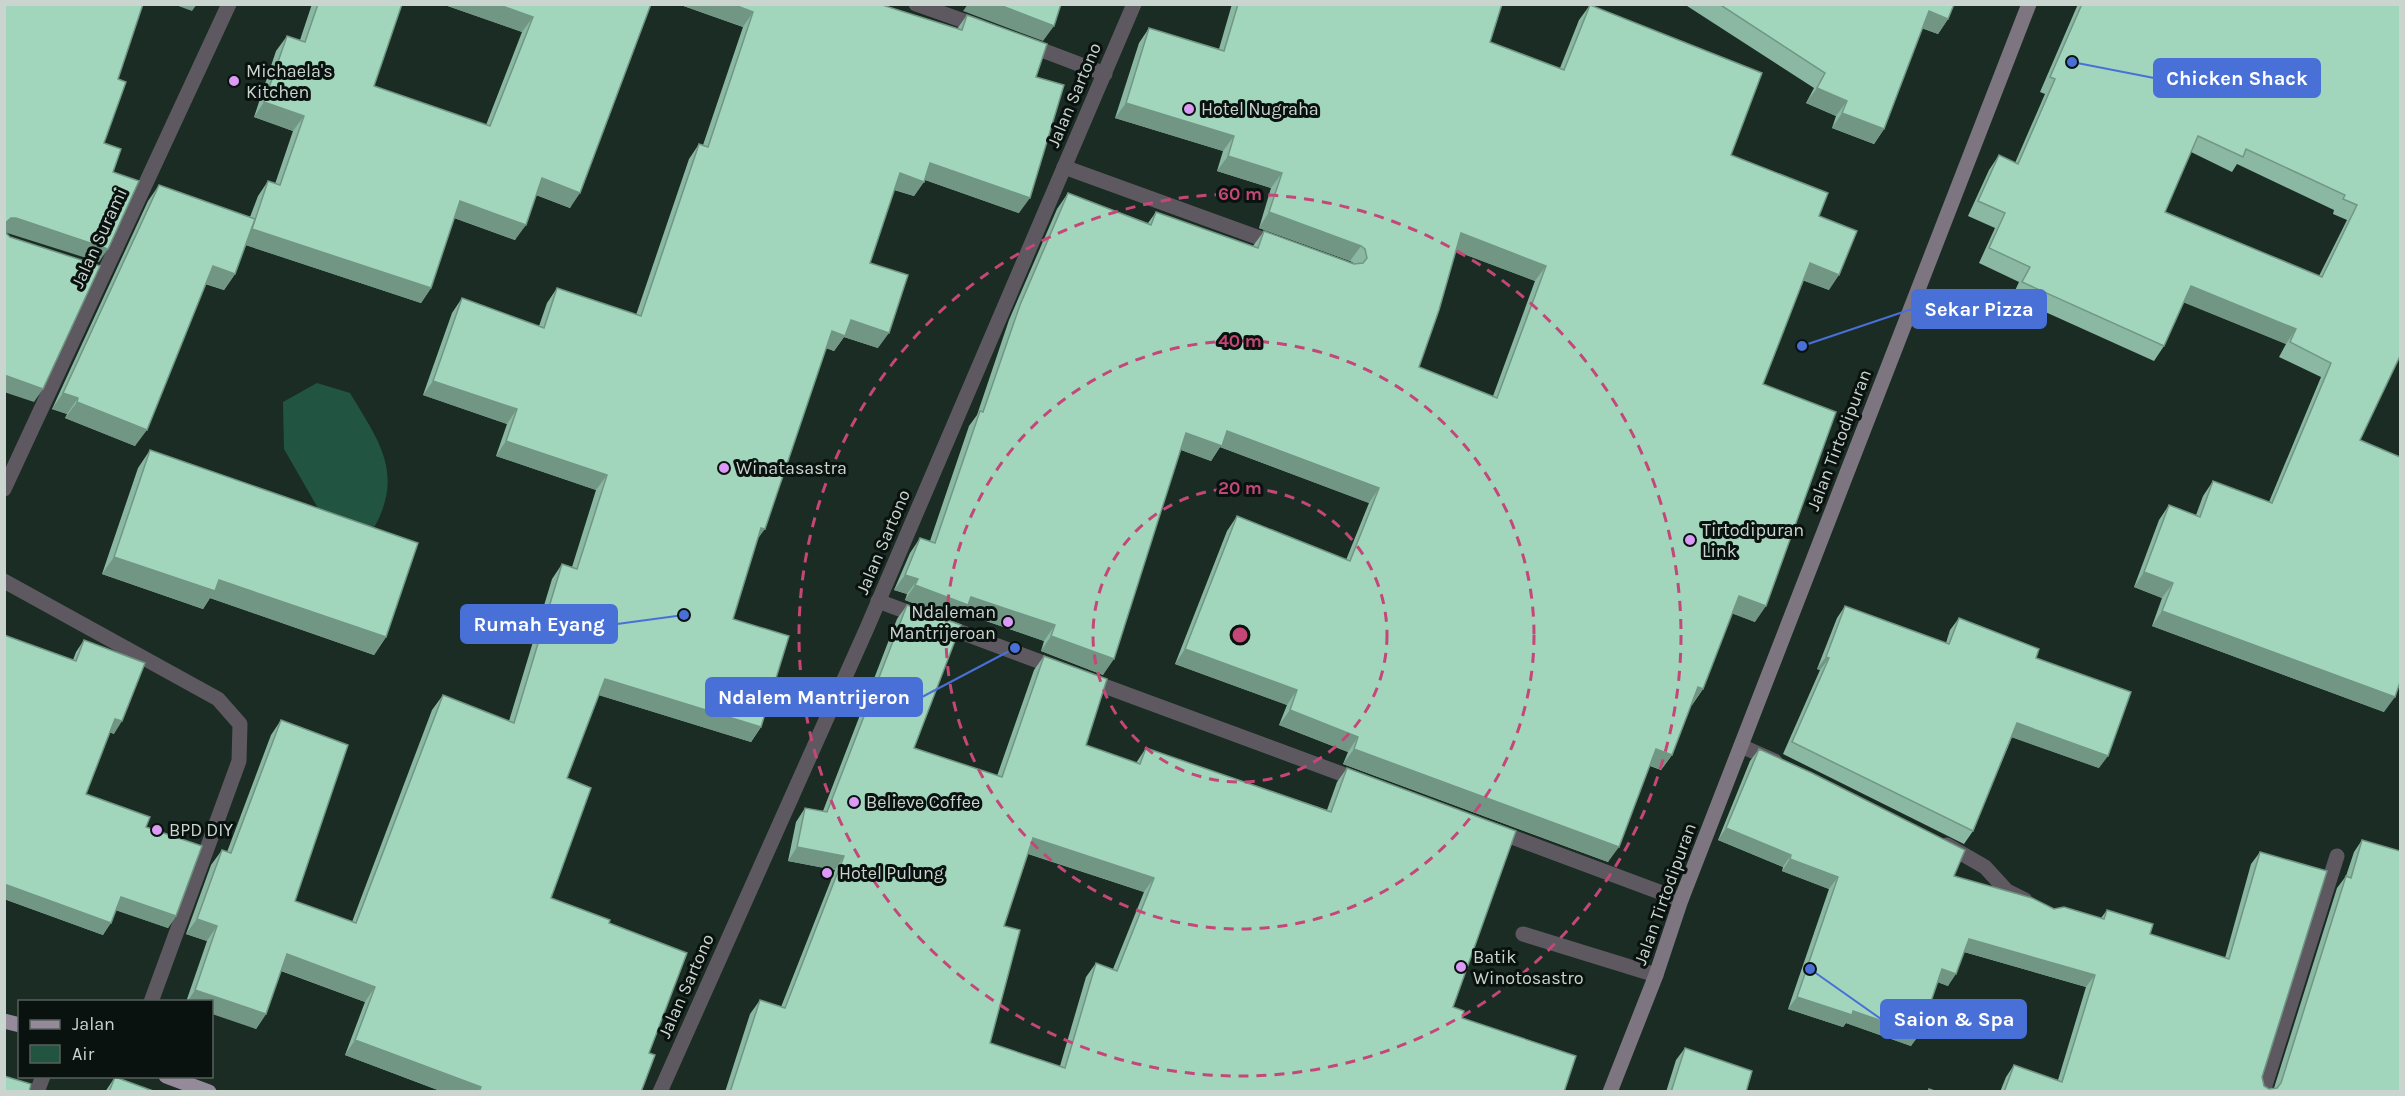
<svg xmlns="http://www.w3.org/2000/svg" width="2405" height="1096" viewBox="0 0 2405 1096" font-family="Karla,sans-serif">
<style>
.water{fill:#225541}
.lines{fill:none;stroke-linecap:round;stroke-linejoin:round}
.lane{stroke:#5e5960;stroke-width:15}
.street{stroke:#5e5960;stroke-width:15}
.secondary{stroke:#7d7580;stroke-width:15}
.primary{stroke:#948a99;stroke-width:15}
.wall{fill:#8ab8a3;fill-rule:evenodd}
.shaded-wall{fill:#719684}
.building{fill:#a1d6bd;stroke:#719684;stroke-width:1.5;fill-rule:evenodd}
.ring{fill:none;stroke:#c44778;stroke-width:3;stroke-dasharray:10 8}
.poi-dot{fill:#da9af6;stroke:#0a120f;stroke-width:2}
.labels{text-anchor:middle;stroke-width:6;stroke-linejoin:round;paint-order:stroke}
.poi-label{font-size:18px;fill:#cad5d0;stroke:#0a120f;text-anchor:start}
.street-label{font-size:18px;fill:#cad5d0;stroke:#0a120f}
.centre{fill:#c44778;stroke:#0a120f;stroke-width:3}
.ring-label{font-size:18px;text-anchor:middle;font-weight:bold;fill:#c44778;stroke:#0a120f;stroke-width:6;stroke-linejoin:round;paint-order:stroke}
.leader{fill:none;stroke:#4870d6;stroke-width:2}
.callout-dot{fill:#4870d6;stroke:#0a120f;stroke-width:2}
.callout{fill:#4870d6;stroke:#4870d6;stroke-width:2}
.callout-label{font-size:20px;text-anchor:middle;font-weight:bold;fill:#fff}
</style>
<rect width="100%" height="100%" fill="#1a2c24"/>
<path class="water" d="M317,383L350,393C378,440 404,472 375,526L350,533L330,529L284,449L283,402Z"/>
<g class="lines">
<g class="lane">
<path d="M4,581L218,699L240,724L239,761L151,1002"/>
<path d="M1523,934L1656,975"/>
</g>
<g class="street">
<path d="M916,4L981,27"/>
<path d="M1026,44L1105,74"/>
<path d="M1064,167L1276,244"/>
<path d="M4,489L229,4"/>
<path d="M878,601L1057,668"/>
<path d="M1088,680L1361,781"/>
<path d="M1741,746L1775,761"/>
<path d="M1496,831L1681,900"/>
<path d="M1947,845L1985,867L2007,891L2025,900"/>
<path d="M37,1092L43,1076"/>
<path d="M660,1092L867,628L1134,4"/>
<path d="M2263,1092L2337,856"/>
</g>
<path class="secondary" d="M1610,1092L1656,975L1681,900L2029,4"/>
<g class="primary">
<path d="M4,1021L20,1025"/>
<path d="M166,1076L209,1092"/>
</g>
</g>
<g class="wall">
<path d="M312,4H402L374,86L486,125L522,32L442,4H651L570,208L536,195L515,240L454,218L431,288L421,303L246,245L235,274L224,290L205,284L135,446L65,418L67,414L52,409L148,201L159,185L250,217L258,196L268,181L275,184L293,131L254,117L276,51L287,36L300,40Z"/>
<path d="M678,4H879L957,29L967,15L1036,77L1019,213L925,180L914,196L894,190L870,263L878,348L844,337L834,351L826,348L758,538L733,619L761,727L751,742L599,695L567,778L551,898L609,923L649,1053L641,1092H443L345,1055L365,1002L281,971L266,1014L256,1029L212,1002H186L207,941L186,934L211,865L222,850L227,852L271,735L281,720L295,901L352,922L432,710L443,695L509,721L552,579L562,564L572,567L596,490L496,456L507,424L423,395L452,313L462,298L539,326L547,303L557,288L636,315L689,159L699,144L703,145L743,27Z"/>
<path d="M1232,4H1502L1490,42L1560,68L1579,20L1590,5L1731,155L1819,216L1829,290L1803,280L1763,384L1755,622L1732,613L1703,689L1692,705L1691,704L1672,755L1661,770L1650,766L1608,862L1343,764L1348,752L1279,725L1287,705L1175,664L1227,531L1237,516L1346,560L1369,503L1220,447L1211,461L1181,450L1103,675L1041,651L1044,641L963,613L958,620L905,600L907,594L894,590L910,553L920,538L930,541L969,426L977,415L1009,320L1057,209L1068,193L1148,223L1156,212L1253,246L1264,231L1355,264L1350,261L1259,228L1271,188L1217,171L1223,151L1115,118L1139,43L1149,28L1219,49ZM1456,251L1535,281L1493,396L1419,367Z"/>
<path d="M1684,4H1954L1948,19L1938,34L1922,28L1884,129L1874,144L1832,128L1836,116L1806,103L1814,88Z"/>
<path d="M2078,4H2400L2360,440L2384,712L2152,626L2162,598L2134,587L2159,520L2169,505L2196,515L2203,496L2213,481L2269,502L2321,377L2279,357L2286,344L2184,302L2164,346L2154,361L2012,297L2019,282L1979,263L1995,228L1968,216L1989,170L1999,155L2015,163L2045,94L2040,92ZM2191,152L2232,172L2237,164L2334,210L2333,214L2347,220L2319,276L2165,212Z"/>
<path d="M150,450L386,637L374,655L210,598L203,609L102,574L138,468Z"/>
<path d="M907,605L914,748L997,776L1034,670L1044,656L1086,745L1136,763L1146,748L1327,810L1337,782L1347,768L1453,1007L1462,1018L1564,1092H725L750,1014L760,1000L781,1007L835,870L788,861L796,822L805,808L823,811L897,619ZM1028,854L1144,892L1113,969L1096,963L1086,977L1060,1066L990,1043L1004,926Z"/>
<path d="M1845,606L1946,643L1950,630L1959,618L2036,658L2099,768L2012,737L1973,831L1964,844L1783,754L1820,670L1817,669L1837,618Z"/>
<path d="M84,640L114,734L110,732L86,794L146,827L176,916L168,928L116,910L103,935L4,899L73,660L76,652Z"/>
<path d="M1759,749L1954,876L2054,909L2101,918L2107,910L2150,934L2225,958L2251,864L2260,852L2262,1077L2264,1086L2269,1089L2274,1088L2337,888L2346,876L2354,852L2362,840L2400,1092H2000L2006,1077L2014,1065L2058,1080L2086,987L1964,952L1948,986L1938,982L1911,1046L1846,1023L1843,1027L1788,1009L1829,889L1782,871L1783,867L1718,840L1750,761Z"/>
<path d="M1685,1048L1746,1092H1666L1676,1060Z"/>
<path d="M115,1077L156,1092H105Z"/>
</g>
<g class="shaded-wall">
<path d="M173,4H197L192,11Z"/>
<path d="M442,4H497L533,17L522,32Z"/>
<path d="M678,4H732L753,12L743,27Z"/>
<path d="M968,4H997L1054,26L1043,41L963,11Z"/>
<path d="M1929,11L1948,19L1938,34L1918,27Z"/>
<path d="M1817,88L1847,101L1836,116L1806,103Z"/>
<path d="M264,102L304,116L293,131L254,117Z"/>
<path d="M1126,103L1234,136L1223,151L1115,118Z"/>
<path d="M1842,113L1884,129L1874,144L1832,128Z"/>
<path d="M1228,156L1282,173L1271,188L1217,171Z"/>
<path d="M930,163L1030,198L1019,213L920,178Z"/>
<path d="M900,173L924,182L914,196L889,188Z"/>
<path d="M542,178L580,193L570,208L531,193Z"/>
<path d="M460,201L526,225L515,240L449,216Z"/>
<path d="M1269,212L1361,246L1350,261L1259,228Z"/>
<path d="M11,218H16L108,249L99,262L4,232V224Z"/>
<path d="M252,229L431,288L421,303L242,244Z"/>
<path d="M1461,233L1546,266L1535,281L1450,249Z"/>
<path d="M1810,263L1839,275L1829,290L1799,279Z"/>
<path d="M213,266L235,274L224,290L201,282Z"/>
<path d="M2191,286L2296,329L2286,344L2180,301Z"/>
<path d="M851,320L889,333L878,348L844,337L834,351L821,346L832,331Z"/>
<path d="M4,375L43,389L34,402L4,392Z"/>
<path d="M433,381L517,409L507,424L423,395Z"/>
<path d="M63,393L78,398L67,414L52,409Z"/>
<path d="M77,402L147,430L135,446L65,418Z"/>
<path d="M1227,431L1379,488L1369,503L1220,447L1211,461L1176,448L1186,433Z"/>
<path d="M506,441L607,475L596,490L496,456Z"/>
<path d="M761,528L765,529L754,544Z"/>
<path d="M114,557L219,580L386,637L374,655L210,598L203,609L102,574Z"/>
<path d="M2144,572L2173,583L2162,598L2134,587Z"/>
<path d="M905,575L918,579L907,594L894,590Z"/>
<path d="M915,585L971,597L1055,625L1044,641L963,613L958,620L905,600Z"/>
<path d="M1739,596L1766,606L1755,622L1728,612Z"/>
<path d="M2162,611L2395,697L2384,712L2152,626Z"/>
<path d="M1051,636L1114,659L1103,675L1041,651Z"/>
<path d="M1185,649L1297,690L1287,705L1175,664Z"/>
<path d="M1826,657L1829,658L1820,670L1817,669Z"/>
<path d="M605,679L761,727L751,742L595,694Z"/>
<path d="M1698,687L1703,689L1692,705L1687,702Z"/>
<path d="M1290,710L1358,737L1348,752L1279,725Z"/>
<path d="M115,719L122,721L114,734L106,731Z"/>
<path d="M2017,723L2108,756L2099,768L2008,736Z"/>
<path d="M1354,749L1619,847L1608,862L1343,764Z"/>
<path d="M1656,749L1672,755L1661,770L1646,764Z"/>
<path d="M1726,828L1791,855L1783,867L1718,840Z"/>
<path d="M1033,838L1154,878L1144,892L1023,852Z"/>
<path d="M797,847L844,856L835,870L788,861Z"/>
<path d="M1790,859L1838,877L1829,889L1782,871Z"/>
<path d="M4,884L111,923L103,935L4,899Z"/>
<path d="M121,897L176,916L168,928L112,909Z"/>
<path d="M197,919L217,926L207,941L186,934Z"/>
<path d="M1969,939L2095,975L2086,987L1961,951Z"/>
<path d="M287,954L375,987L365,1002L276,969Z"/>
<path d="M1942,969L1956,974L1948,986L1934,981Z"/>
<path d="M195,990L266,1014L256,1029L212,1014V1002H187Z"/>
<path d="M1797,997L1853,1011L1920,1034L1911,1046L1846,1023L1843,1027L1788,1009Z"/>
<path d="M355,1040L481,1087L477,1092H443L345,1055Z"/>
</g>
<g class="building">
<path d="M4,4H143L118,79L126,82L104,143L121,149L113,172L139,181L108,249L16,218H11L4,224Z"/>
<path d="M318,4H402L374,86L490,126L533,17L497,4H651L580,193L542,178L526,225L460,201L431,288L252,229L268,181L280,185L304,116L264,102L287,36L305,42Z"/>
<path d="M732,4H879L962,30L967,15L1047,44L1036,77L1064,85L1030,198L930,163L924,182L900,173L870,263L908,275L889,333L851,320L845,336L832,331L765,529L761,528L733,619L789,636L761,727L605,679L567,778L591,788L551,898L610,920L609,923L687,953L649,1053L655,1055L641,1092H479L481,1087L355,1040L375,987L287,954L266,1014L195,990L217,926L197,919L222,850L231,853L281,720L348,745L295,901L356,923L443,695L514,723L562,564L577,569L607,475L506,441L517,409L433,381L462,298L544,328L557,288L641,316L699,144L708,147L753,12Z"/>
<path d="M997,4H1061L1054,26Z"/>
<path d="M1238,4H1502L1490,42L1564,70L1590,5L1762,73L1731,155L1828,193L1819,216L1857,231L1839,275L1810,263L1763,384L1836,412L1766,606L1739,596L1703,689L1698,687L1672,755L1656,749L1619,847L1354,749L1358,737L1290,710L1297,690L1185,649L1237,516L1350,561L1379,488L1227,431L1222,446L1186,433L1114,659L1051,636L1055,625L971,597L968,605L915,585L918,579L905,575L920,538L935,543L980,411L983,412L1020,305L1068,193L1151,225L1156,212L1258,248L1264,231L1354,264L1363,263L1367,258L1365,249L1361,246L1269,212L1282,173L1228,156L1234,136L1126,103L1149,28L1224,51ZM1461,233L1546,266L1497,398L1419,367L1439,310Z"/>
<path d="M1719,4H1954L1948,19L1929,11L1884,129L1842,113L1847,101L1817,88L1825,73Z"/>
<path d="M2082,4H2400V356L2360,440L2400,457V682L2395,697L2162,611L2173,583L2144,572L2169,505L2200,517L2213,481L2272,503L2331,363L2290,342L2296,329L2191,286L2164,346L2022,282L2030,267L1989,248L2005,213L1978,201L1999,155L2018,164L2055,79L2050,77ZM2198,136L2243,157L2246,149L2345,195L2343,199L2357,205L2322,277L2165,212Z"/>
<path d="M159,185L255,219L235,274L213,266L147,430L77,402L78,398L63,393Z"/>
<path d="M4,231L10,237L100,266L43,389L4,375Z"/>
<path d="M150,450L418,543L386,637L219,580L215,591L114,557Z"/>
<path d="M907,605L961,625L914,748L1002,777L1044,656L1107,679L1086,745L1140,764L1146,748L1331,812L1347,768L1516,831L1453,1007L1464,1011L1462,1018L1576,1056L1564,1092H730L760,1000L785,1008L844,856L797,847L805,808L827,812ZM1033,838L1154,878L1117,971L1096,963L1065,1068L990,1043L1020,930L1004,926Z"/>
<path d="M1845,606L1949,644L1959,618L2039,649L2036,658L2131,692L2108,756L2017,723L1973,831L1792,742L1829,658L1826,657Z"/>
<path d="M4,635L76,661L84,640L145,663L122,721L115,719L86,794L150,817L146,827L202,846L176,916L121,897L111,923L4,884Z"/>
<path d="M1759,749L1812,773L1965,850L1954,876L2032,898L2054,909L2064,907L2104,919L2107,910L2153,924L2150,934L2229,959L2260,852L2327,871L2262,1077L2264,1086L2269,1089L2277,1088L2281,1083L2346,876L2351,878L2362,840L2400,851V1092H2004L2014,1065L2062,1082L2095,975L1969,939L1956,974L1942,969L1920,1034L1853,1011L1852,1015L1797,997L1838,877L1790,859L1791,855L1726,828Z"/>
<path d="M1685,1048L1752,1071L1746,1092H1671Z"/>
<path d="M4,1076L31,1084L29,1092H4Z"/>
<path d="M115,1077L156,1092H109Z"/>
<path d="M1929,1089L1937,1092H1928Z"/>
</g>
<g class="ring">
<circle cx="1240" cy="635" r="147"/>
<circle cx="1240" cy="635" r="294"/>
<circle cx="1240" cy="635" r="441"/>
</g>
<g class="poi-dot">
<circle cx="234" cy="81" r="6"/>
<circle cx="1189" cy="109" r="6"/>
<circle cx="724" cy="468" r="6"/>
<circle cx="1690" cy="540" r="6"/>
<circle cx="1008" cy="622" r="6"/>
<circle cx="854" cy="802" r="6"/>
<circle cx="157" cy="830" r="6"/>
<circle cx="827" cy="873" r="6"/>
<circle cx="1461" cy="967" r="6"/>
</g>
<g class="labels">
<g class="poi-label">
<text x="246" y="77">Michaela's<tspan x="246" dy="21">Kitchen</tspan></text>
<text x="1201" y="115">Hotel Nugraha</text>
<text x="736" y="474">Winatasastra</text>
<text x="1702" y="536">Tirtodipuran<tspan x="1702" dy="21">Link</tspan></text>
<text x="996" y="618" text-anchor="end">Ndaleman<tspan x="996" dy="21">Mantrijeroan</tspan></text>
<text x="866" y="808">Believe Coffee</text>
<text x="169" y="836">BPD DIY</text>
<text x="839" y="879">Hotel Pulung</text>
<text x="1473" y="963">Batik<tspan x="1473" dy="21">Winotosastro</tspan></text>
</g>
<g class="street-label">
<text transform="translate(1074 95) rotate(-67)" y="6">Jalan Sartono</text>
<text transform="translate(99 238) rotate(-65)" y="6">Jalan Surami</text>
<text transform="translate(1839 440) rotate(-69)" y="6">Jalan Tirtodipuran</text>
<text transform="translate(883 542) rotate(-67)" y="6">Jalan Sartono</text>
<text transform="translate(1665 894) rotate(-70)" y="6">Jalan Tirtodipuran</text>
<text transform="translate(686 986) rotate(-66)" y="6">Jalan Sartono</text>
</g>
</g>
<circle cx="1240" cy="635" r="9" class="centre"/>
<g class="ring-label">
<text x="1240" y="200">60 m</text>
<text x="1240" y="347">40 m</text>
<text x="1240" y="494">20 m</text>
</g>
<path class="leader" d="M2072 62L2154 78M1802 346L1912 309M684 615L617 624M1015 648L922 697M1810 969L1881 1019"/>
<g class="callout-dot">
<circle cx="2072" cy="62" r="6"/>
<circle cx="1802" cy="346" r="6"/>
<circle cx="684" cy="615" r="6"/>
<circle cx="1015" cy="648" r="6"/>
<circle cx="1810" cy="969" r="6"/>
</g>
<g class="callout">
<rect x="2154" y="59" width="166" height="38" rx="6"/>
<rect x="1912" y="290" width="134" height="38" rx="6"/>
<rect x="461" y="605" width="156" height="38" rx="6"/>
<rect x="706" y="678" width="216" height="38" rx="6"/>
<rect x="1881" y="1000" width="145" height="38" rx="6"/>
</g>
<g class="callout-label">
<text x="2237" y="85">Chicken Shack</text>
<text x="1979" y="316">Sekar Pizza</text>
<text x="539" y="631">Rumah Eyang</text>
<text x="814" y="704">Ndalem Mantrijeron</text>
<text x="1954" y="1026">Saion &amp; Spa</text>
</g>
<rect width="2405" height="1096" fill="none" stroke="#cad5d0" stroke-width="12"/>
<rect x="18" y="1000" width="195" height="78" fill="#0a120f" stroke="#57605c" stroke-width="1.5"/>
<rect x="30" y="1020" width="30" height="9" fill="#948a99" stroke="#57605c" stroke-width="1.5"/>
<text x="72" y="1030" font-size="18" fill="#cad5d0">Jalan</text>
<rect x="30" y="1045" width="30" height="18" fill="#225541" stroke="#57605c" stroke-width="1.5"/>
<text x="72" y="1060" font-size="18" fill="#cad5d0">Air</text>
</svg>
